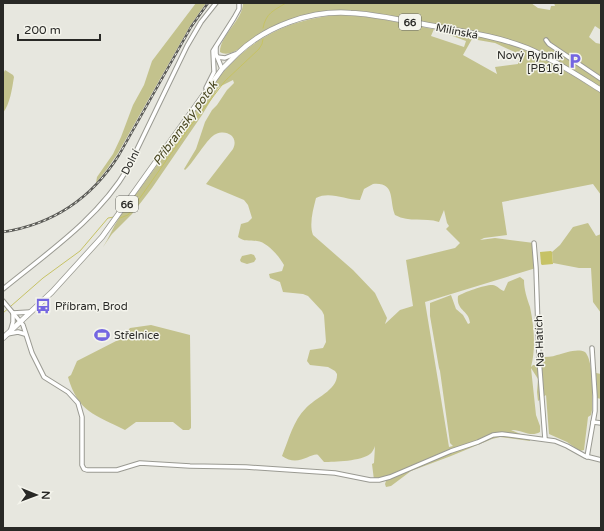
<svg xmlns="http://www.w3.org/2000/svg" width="604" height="531" viewBox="0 0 604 531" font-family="'Varela Round',sans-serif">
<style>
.green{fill:#c3c28d;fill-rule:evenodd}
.water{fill:#c6c265}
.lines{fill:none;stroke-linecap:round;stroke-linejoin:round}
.stream{stroke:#c6c265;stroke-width:1}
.minor-casing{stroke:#9a9a92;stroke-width:5.5}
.major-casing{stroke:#9a9a92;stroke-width:6}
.minor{stroke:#fff;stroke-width:3.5}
.major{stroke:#fff;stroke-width:4.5}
.rail-casing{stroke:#5b5b57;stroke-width:2.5}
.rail{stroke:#f4f4ec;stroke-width:1;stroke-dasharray:3;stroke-linecap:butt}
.labels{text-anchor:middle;stroke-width:3;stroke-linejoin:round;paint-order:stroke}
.shield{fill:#f4f4ec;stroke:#666661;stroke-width:1}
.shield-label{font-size:10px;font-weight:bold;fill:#292926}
.street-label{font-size:11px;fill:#292926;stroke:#f4f4ec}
.poi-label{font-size:11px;fill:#292926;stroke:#f4f4ec;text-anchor:start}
.water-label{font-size:12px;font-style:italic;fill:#45431c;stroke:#f4f4ec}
</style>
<rect width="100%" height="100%" fill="#e7e7df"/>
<g class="green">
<path d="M196,3H206L190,26L118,153L107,169L96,183L97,177L113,154L121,137L133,105L144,85L152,61Z"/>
<path d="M243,3H531L538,8L550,10L551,6H555L554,3H601V30L595,26L589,37L596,43L601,44V88L528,46L369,12C326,8 294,14 257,36C248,42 231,59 220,52C220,35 243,20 243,3Z"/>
<path d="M337,15C369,15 401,23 433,29C464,34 498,38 527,51C553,63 577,78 601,93V195L593,184L502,202L507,235L484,238L480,240L495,238L534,243L536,268L425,302L449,447L453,446L450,443L440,371L439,368L430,316V303L451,295L456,309L463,315L468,324L470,323C469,310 456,311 458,296C464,292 487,284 493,285C498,286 500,290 504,291L508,282L520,277L524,280C524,290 527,298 530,307C534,326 536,349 531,367L533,365H541V357C546,357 552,357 557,355C565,353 577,348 585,352C594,361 592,397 592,410L591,415L588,417L584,450L580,451L567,442L549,434L546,395L538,401L537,392L538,379L531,368L536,415L540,426V432C530,438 521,429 511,430L530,438V441L500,437L492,439L451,456L411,471L391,486L386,487L385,484L387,478L374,480L372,464L374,463L375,446C374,449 372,453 370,454C362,461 334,462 324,462C322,460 320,457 318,455C312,452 298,468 282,456C289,439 293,421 306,408C315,398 338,390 337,374L335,371L328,367L310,365L307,361L310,350L323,348L326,342L324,315L322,311L308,296L303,294L283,292L280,282L270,278L269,274L282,271L284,265C279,256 267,242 257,241C250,240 244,242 238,237L241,224L248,222L252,218L248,205L244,200L206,184L233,149C239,137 227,129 216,134C208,137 195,160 188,167L185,170L184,169L196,149L205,122L212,110L217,105L227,90L234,83L233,80L219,87L202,115L152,188L132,214L112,234L103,247C109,238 113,227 119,218C135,195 151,174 167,151C215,81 243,24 337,15ZM434,29L466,41L464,47L431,36ZM472,39L495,43L519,54L518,64L495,67L497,74L463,55ZM373,184C396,182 389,201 395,215C410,223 424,217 439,222L444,210L447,223L449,226L446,229L460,243L455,248L406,260L413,306L400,310L385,324L387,318L375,293L353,270L313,235C309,224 313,210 316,198C330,191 345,200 360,200L364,189Z"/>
<path d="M5,70L13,75L14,77C12,89 10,104 3,113V74Z"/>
<path d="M588,223L596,236L601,234V313L593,302L591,268H579L553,263L552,252L560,245L573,227Z"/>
<path d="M251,254L254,255L256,259L254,262L247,264L241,262L240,260L242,256Z"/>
<path d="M151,325L190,335L191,421V428L189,430H183L173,422H136L125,430C95,415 78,412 68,377L71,375L77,361L120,339L130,328Z"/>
<path d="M596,373L601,374V399L597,398Z"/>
</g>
<path class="water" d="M551,251L552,252L553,264L542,265L541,264L540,252Z"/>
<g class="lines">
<g class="stream">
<path d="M263,28C266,13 273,11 286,3"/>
<path d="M120,218L128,215L189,128L225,81L259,49L262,44L263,39"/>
<path d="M3,313L43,278L80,251L108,218L114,217"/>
</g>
<defs>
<g id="minor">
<path d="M546,40L549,44L601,79"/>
<path d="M216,47V54L222,69"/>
<path d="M217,57L225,58L235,54"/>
<path d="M206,88L214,72L213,51L234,18L239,9V3"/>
<path d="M534,243L536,268L539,358L545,439"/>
<path d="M3,289C47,253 98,219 128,168L187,46L201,22L216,3"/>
<path d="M3,301L23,325L32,353L44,377L68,392L78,403L82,417V465L84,469L87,470H117L140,463L190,466L246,467L335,473L370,480H379L390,477L451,451L478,442L493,435L502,434L555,441L567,446L585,456L601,460"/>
<path d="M13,313L30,312"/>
<path d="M11,329L13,322V313"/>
<path d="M7,334L18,332L25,334"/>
<path d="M593,422L601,423"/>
<path d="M587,457L595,411V396L592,348"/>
</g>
<path id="major" d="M3,338L52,292L102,237L222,69C227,64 232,59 237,54C266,26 311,10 351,13C375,14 399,20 423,24C458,31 494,35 527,48C553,59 577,75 601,90"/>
</defs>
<use href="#minor" class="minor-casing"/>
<use href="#major" class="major-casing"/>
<use href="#minor" class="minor"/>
<use href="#major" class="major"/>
<defs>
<path id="rail" d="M3,232C54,224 92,198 119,155L191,27L208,3"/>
</defs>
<use href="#rail" class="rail-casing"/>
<use href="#rail" class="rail"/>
</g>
<defs>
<symbol id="parking-bare" viewBox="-9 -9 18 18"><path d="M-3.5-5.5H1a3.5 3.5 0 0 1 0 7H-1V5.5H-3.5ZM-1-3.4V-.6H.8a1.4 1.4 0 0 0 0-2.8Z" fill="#7466e1" stroke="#f4f4ec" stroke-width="2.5" paint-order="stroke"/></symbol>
<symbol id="bus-bare" viewBox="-9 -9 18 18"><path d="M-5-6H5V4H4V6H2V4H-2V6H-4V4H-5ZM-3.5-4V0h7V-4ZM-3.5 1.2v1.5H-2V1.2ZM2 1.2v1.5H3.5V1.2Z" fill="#7466e1" stroke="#f4f4ec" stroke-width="2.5" paint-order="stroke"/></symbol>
<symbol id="stadium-bare" viewBox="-9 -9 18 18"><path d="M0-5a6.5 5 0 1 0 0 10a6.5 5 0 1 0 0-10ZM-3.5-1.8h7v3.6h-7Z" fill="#7466e1" stroke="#f4f4ec" stroke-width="2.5" paint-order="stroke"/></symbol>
</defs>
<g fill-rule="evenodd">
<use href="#parking-bare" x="564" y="50" width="22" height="22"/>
<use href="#bus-bare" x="32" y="295" width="22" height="22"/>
<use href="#stadium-bare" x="91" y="324" width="22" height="22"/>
</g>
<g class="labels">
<g class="shield">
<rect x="399" y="14" width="22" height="16" rx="3"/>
<rect x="116" y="196" width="22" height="16" rx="3"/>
</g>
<g class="shield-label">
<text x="410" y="26">66</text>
<text x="127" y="208">66</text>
</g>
<g class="street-label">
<text transform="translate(457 31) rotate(11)" y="4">Milínská</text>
<text transform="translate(130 162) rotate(-63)" y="4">Dolní</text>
<text transform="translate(539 341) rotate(-92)" y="4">Na Hatích</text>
</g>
<g class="poi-label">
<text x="563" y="59" text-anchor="end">Nový Rybník<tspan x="563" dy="13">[PB16]</tspan></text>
<text x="55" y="310">Příbram, Brod</text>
<text x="114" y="339">Střelnice</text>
</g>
<g class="water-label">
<text transform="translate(185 123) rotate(-54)" y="4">Příbramský potok</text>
</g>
</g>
<rect width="604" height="531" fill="none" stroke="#292926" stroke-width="8"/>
<g transform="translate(36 495) rotate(91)" stroke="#f4f4ec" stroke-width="3" paint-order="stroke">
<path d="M0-3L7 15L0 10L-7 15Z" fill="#292926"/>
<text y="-6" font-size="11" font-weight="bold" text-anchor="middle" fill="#292926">N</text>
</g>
<path d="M18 34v6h82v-6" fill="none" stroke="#292926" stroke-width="2"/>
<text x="24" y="34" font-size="12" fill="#292926" stroke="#f4f4ec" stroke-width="3" paint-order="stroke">200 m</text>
</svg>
